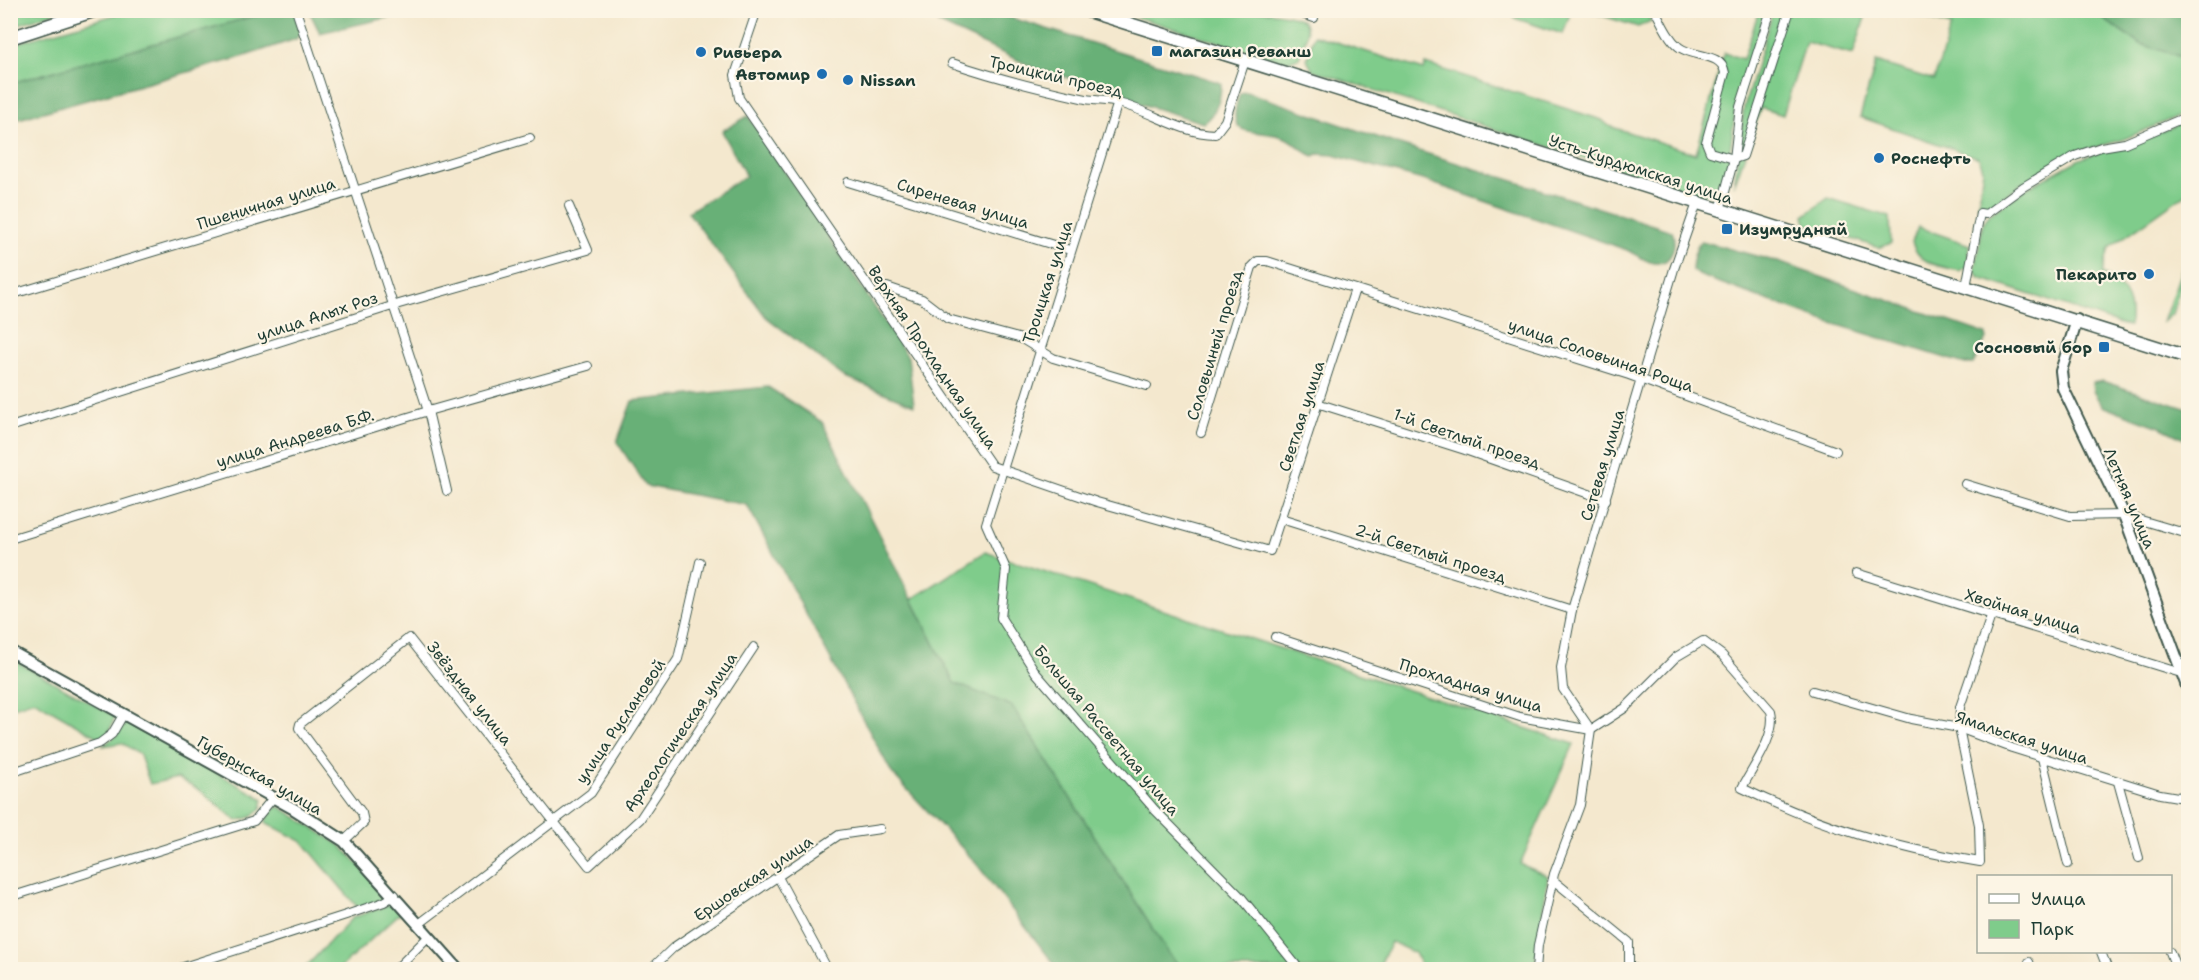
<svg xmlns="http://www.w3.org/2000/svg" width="2199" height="980" viewBox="0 0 2199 980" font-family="'Shantell Sans',sans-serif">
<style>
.green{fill:#7fcc8b;stroke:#4f8460;stroke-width:1.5}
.forest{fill:#67b077;stroke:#437656;stroke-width:1.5}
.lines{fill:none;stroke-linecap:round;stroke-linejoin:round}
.street-casing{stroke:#3f574b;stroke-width:10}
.secondary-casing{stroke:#3f574b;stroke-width:14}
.primary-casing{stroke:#3f574b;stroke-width:15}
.street{stroke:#fff;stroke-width:8}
.secondary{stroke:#fff;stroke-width:10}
.primary{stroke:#fff;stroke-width:12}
.poi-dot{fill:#1f6fb2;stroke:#fcf5e5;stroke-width:2}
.labels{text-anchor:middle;stroke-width:4.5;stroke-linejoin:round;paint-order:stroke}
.poi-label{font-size:16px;font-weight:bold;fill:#1f3d34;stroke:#fcf5e5;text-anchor:start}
.street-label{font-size:16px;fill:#1f3d34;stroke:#fcf5e5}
</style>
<rect width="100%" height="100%" fill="#fcf5e5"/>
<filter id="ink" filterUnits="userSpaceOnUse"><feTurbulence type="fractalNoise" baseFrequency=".0167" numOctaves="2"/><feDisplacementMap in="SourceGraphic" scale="12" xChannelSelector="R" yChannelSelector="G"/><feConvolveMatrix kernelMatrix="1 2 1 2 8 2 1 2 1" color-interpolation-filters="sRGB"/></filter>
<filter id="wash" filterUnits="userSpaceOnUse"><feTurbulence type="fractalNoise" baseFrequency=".008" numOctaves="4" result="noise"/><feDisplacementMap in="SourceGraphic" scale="24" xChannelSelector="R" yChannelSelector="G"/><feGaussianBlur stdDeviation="1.35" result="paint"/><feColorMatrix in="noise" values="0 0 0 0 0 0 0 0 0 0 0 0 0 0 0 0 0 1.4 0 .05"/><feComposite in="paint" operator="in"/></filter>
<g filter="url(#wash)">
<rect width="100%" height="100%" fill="#f4e8ce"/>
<g class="green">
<path d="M11,10H59V11L11,27Z"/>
<path d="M128,11H273L11,83L10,45Z"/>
<path d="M1116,11C1146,10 1289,4 1304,22C1311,31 1302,48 1299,58L1285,62Z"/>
<path d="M1516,11L1570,10L1571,11L1563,34L1514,18Z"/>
<path d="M1587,11H1646L1651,21L1638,27Z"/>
<path d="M1759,11H1765L1736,106L1728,165L1723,182L1717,190L1700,196L1312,70L1307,59L1314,35L1424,70L1426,64L1602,120L1609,126L1696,154L1724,53L1743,59Z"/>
<path d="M1773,11H1867L1853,55L1806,42L1783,115L1761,108L1734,186L1744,107Z"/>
<path d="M1901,11H2091L2141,44L2188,59V112L2124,139L2076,153L2021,184L1988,208L1978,206L1983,169L1979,158L1860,117L1876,62L1934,80L1951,26Z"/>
<path d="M2188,120V192L2109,248L2102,274C2123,283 2134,303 2129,327L1980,278L1975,271L1983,223L1989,215L2024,190L2078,160L2101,151L2127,147Z"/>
<path d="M1828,198L1890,217L1891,243L1879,248L1806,224L1804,216Z"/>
<path d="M1918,227L1970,245L1968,266L1960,271C1941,266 1918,265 1912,242Z"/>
<path d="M2188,251V261L2172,314L2163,322Z"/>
<path d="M985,552L1574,744L1520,864L1548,876L1534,969H1426L1422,968L1415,953L1391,942L1378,969H1182L1169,954L1012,706L954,683L912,599Z"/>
<path d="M10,658L115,716L109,732L98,740V737L34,700L11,708Z"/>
<path d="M130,723L263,799L261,809L251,817L237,821L201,791L178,778L150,784L140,755L122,743L102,746L116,736L125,724Z"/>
<path d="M280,807L340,845L385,892L381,900L358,908L303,842L265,822L274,808Z"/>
<path d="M391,904L401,912L339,969L303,970L352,918Z"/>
</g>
<g class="forest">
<path d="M273,11H295L301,33L296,39L242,57L11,121V83Z"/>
<path d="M309,11V10L418,11L320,33Z"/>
<path d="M941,11H989L1221,83C1221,99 1217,113 1203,123L1116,96L1094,85L1037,69L938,23Z"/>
<path d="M2091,11H2176L2188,23V59L2141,44Z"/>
<path d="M1247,92L1403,146L1672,231C1677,244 1673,265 1654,263C1646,262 1635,254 1627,250L1426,181L1333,155L1318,154L1314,156C1304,153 1299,145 1290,140C1260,124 1221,147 1240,93Z"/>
<path d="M748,116L908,357L914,405L843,376L766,317L688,212L746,176L722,131Z"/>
<path d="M1701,241L1778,262L1986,334V339L1973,364H1965L1822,320L1701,276L1692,270C1693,259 1694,250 1701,241Z"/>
<path d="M2102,381L2188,409V441L2160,427L2102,406L2093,391L2092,383Z"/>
<path d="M768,387L822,422L954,683L1012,706L1169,954L1182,969H1058L975,862L892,773L747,505L646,486L617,442L632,401Z"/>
</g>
</g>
<g filter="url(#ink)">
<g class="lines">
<defs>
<g id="street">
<path d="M296,10L428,411L447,491"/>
<path d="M757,10L735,75L739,98L992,466L1097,502L1270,551L1355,289"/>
<path d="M1291,10L1314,18"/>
<path d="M1655,10C1662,23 1668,38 1679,47C1693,58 1722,52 1725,73L1706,142L1710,152L1734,159"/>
<path d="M952,63C996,78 1040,89 1086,99C1096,101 1108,100 1118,103C1151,111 1180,133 1215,134L1225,121L1245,61"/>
<path d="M1118,102L986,524L1006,569L1001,618L1036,673L1155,810L1241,897L1300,970"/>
<path d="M1734,159L1743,156L1790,10"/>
<path d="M848,182L1070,250"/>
<path d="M1720,210L1734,159L1740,107L1771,10"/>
<path d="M887,287L922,299L948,319L1022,339L1053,358L1147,386"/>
<path d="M1966,287L1980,213L1986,214L2023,187L2075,156L2101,147L2125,143L2188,116"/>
<path d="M10,295L530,138"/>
<path d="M1320,404L1465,450L1606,500"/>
<path d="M10,427L392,306L588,250L569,206"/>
<path d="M1201,433L1252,267L1258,261H1267L1629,375L1836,451"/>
<path d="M1965,484L2070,516L2124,515L2188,534"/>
<path d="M1281,519L1572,610"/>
<path d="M10,539L428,411L588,366"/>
<path d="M1856,573L2181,673"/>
<path d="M1275,637L1520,717L1591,730L1625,708L1676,657L1703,641L1722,655L1771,711C1777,735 1753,767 1742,788C1822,827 1892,848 1980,862L1979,825L1959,728L1960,707L1991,616"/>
<path d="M1813,691L1911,719L1959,728L2012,748L2160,794L2178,797L2188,794"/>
<path d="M2042,758L2068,864"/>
<path d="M10,773L100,743L112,734L123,715"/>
<path d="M2118,782L2139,858"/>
<path d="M344,841L364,822L362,813L299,728L300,724L409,638L589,866L640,819L754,647"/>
<path d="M778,877L828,970"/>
<path d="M1553,880L1629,942V967L1642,970"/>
<path d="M10,897L254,821L273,798"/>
<path d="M419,924L591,793L678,659L700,562"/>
<path d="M2101,952L2108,970"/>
<path d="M2170,952L2177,970"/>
<path d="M2029,962L2032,970"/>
<path d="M174,970L346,915L384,902L395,895"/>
<path d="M395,970L429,936"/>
<path d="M650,970L674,947L839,835L880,829"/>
<path d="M1536,970L1538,945L1554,874L1580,805L1591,730L1563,689L1561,668L1572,610L1674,269L1697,203"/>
</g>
<g id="secondary">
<path d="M2077,320L2061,371L2063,388L2124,515L2188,689"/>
<path d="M10,651L294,809L344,841L459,970"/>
</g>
<g id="primary">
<path d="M1085,10L2188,357"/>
<path d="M10,38L96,10"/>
</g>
</defs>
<use href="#street" class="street-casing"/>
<use href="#secondary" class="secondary-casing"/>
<use href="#primary" class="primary-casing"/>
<use href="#street" class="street"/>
<use href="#secondary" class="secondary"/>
<use href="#primary" class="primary"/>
</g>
</g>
<g class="poi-dot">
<rect x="1151" y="45" width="12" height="12" rx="3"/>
<circle cx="701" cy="52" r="6"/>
<circle cx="822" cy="74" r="6"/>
<circle cx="848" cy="80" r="6"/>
<circle cx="1879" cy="158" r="6"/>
<rect x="1721" y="223" width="12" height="12" rx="3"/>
<circle cx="2149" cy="274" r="6"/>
<rect x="2098" y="341" width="12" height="12" rx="3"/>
</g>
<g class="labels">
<g class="poi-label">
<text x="1169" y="57">магазин Реванш</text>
<text x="713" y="58">Ривьера</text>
<text x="810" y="80" text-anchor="end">Автомир</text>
<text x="860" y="86">Nissan</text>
<text x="1891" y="164">Роснефть</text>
<text x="1739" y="235">Изумрудный</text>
<text x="2137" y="280" text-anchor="end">Пекарито</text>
<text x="2092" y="353" text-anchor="end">Сосновый бор</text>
</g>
<g class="street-label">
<text transform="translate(1056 76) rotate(13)" y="6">Троицкий проезд</text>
<text transform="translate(1641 169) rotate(18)" y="6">Усть-Курдюмская улица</text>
<text transform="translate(266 203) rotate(-17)" y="6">Пшеничная улица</text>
<text transform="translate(963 203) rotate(17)" y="6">Сиреневая улица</text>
<text transform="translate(1047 282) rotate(-72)" y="6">Троицкая улица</text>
<text transform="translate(317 316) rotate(-18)" y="6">улица Алых Роз</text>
<text transform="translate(1214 345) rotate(-73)" y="6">Соловьиный проезд</text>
<text transform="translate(1601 355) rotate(19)" y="6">улица Соловьиная Роща</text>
<text transform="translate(933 357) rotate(56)" y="6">Верхняя Прохладная улица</text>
<text transform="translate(1301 416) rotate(-72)" y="6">Светлая улица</text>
<text transform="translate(295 438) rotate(-17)" y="6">улица Андреева Б.Ф.</text>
<text transform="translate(1467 438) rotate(19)" y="6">1-й Светлый проезд</text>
<text transform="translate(1602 465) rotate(-73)" y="6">Сетевая улица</text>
<text transform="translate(2130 498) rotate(67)" y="6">Летняя улица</text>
<text transform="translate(1431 553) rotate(18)" y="6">2-й Светлый проезд</text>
<text transform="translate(2023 611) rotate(17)" y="6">Хвойная улица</text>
<text transform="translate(1471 685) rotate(17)" y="6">Прохладная улица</text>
<text transform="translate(470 693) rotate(52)" y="6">Звёздная улица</text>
<text transform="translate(620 721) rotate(-56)" y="6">улица Руслановой</text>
<text transform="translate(1107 730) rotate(50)" y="6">Большая Рассветная улица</text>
<text transform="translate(680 732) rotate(-56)" y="6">Археологическая улица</text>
<text transform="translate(2022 737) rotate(18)" y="6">Ямальская улица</text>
<text transform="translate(260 775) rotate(30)" y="6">Губернская улица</text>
<text transform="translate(753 878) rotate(-34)" y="6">Ершовская улица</text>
</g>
</g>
<rect width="2199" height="980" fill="none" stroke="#fcf5e5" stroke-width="36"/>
<rect x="1977" y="875" width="195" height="78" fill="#fcf5e5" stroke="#a4ab9e" stroke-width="1.5"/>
<rect x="1989" y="894" width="30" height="9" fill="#ffffff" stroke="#a4ab9e" stroke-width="1.5"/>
<text x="2031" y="905" font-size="18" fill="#1f3d34">Улица</text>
<rect x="1989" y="920" width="30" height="18" fill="#7fcc8b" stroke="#a4ab9e" stroke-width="1.5"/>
<text x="2031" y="935" font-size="18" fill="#1f3d34">Парк</text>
</svg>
